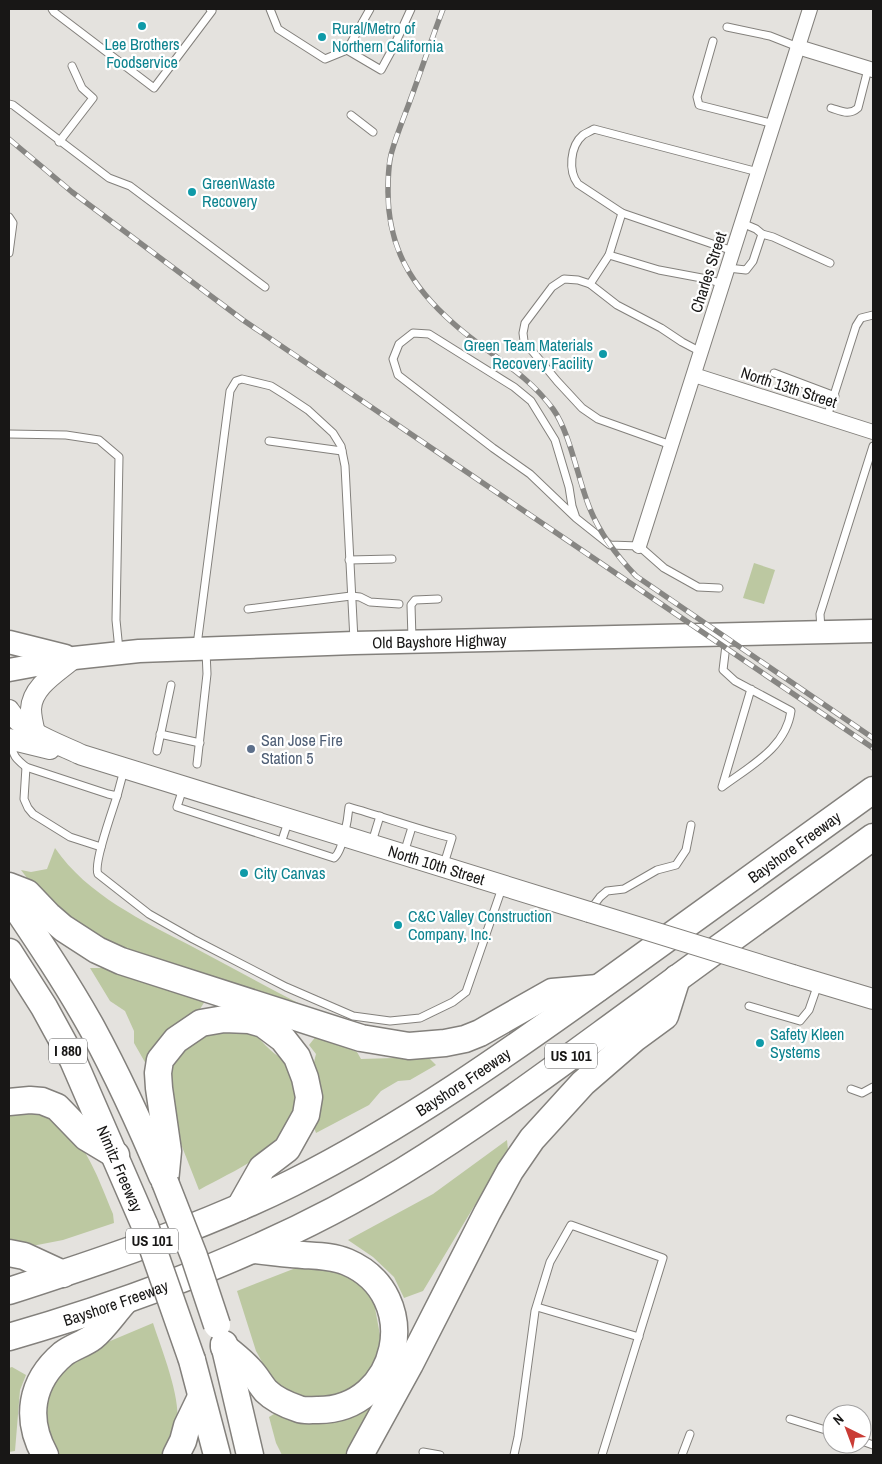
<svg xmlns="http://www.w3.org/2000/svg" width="882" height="1464" viewBox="0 0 882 1464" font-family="'Archivo Narrow',sans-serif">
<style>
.green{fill:#bcc8a1}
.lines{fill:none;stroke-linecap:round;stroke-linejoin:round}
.lane-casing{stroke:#83807c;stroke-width:9}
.street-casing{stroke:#83807c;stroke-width:16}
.secondary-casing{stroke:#83807c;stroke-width:22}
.primary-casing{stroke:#83807c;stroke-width:25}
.highway-casing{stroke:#83807c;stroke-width:29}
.lane{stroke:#fff;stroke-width:7}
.street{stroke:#fff;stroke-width:14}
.secondary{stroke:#fff;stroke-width:20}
.primary{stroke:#fff;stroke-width:22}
.highway{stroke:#fff;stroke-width:26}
.rail-casing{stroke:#878683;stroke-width:5.5}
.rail{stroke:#fff;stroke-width:4;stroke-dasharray:11;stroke-linecap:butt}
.secondary-bridge-casing{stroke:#83807c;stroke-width:22;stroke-linecap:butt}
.highway-bridge-casing{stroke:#83807c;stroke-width:29;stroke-linecap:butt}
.secondary-bridge{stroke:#fff;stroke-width:20}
.highway-bridge{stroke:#fff;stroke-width:26}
.culture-dot{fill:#0f9aa8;stroke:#fff;stroke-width:2}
.service-dot{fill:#5c6f8a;stroke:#fff;stroke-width:2}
.labels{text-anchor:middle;stroke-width:4.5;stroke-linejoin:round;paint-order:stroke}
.shield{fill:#fff;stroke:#5d5d5c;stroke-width:1}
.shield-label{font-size:15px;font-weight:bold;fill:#181716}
.culture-label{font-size:16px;fill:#0d838f;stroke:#fff;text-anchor:start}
.street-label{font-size:16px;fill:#181716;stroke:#fff}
.service-label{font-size:16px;fill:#4e5e75;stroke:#fff;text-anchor:start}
</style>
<rect width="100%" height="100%" fill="#e4e2de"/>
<g class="green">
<path d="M754,563L775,570L764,604L743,598Z"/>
<path d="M55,848C87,895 143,921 193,947C228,966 264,985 300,1004L304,1012L108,945L39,894L21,870L31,872L47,869Z"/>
<path d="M90,968H107L205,1001L197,1014L157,1045L146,1064L134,1043V1031L125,1011L110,1001Z"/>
<path d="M216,1029L252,1030C263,1044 274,1055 289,1063C292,1070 296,1078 297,1085C306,1143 240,1167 199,1190L179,1139L169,1104L171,1065L182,1050Z"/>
<path d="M317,1035L357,1052L361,1059L428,1057L436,1065L410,1080L398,1081L381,1091L369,1105L316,1133C309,1112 310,1076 316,1054L309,1045Z"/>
<path d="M16,1112C29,1113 43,1114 54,1120C85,1137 100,1183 113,1214L114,1223L63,1240L32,1246L9,1244V1115Z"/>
<path d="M507,1140L508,1150L423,1291L404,1298L394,1277L373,1257L348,1240L433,1194Z"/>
<path d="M306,1264L335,1267L375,1294V1308L382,1346L379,1359L351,1392L313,1400L293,1395L279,1386L266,1369L256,1351L237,1291Z"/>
<path d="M153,1323C161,1348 181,1397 177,1422C175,1433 168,1445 164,1455H56L42,1418L48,1388L77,1355Z"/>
<path d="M12,1367L26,1375L20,1390L15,1451L9,1452V1368Z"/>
<path d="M370,1401L375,1407L349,1455H282L276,1443L269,1417L279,1411Z"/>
</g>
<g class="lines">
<defs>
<g id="lane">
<path d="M52,9L54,12L154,88L212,11L210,9"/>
<path d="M270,9L278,29L325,59L347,50"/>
<path d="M370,9L347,50L381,70L394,46L411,9"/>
<path d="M727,27L770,36L798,47"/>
<path d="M713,41L697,97L699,105L774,124"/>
<path d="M9,104L13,105L109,178L130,186L265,287"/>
<path d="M831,108C841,111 849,116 858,108L868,69"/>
<path d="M351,115L373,132"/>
<path d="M59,142L93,98L82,88L72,66"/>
<path d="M622,213L578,184C568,171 570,146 583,135C586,133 591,131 594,129L758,172"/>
<path d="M9,217L13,223L9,253"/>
<path d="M762,234L773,237L830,263"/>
<path d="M609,255L659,270L707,279L723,284"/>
<path d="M728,268L746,270L753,261L762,234L756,229L742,223"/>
<path d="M590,284L617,305L661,328L682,342L701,352"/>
<path d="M774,373L835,396"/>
<path d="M827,417L856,326L861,318L873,315"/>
<path d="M9,434L66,435L99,440L119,457L116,620L119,650"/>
<path d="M269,441L342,451"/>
<path d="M671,445L598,419L582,408L557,381L524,341L523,333L525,323L552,287L564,279L578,280L590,284L609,255L622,213L733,251"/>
<path d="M576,518L572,506L569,487L555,440L531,401L514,387L429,334L413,333L399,344L393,359L398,375L493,448L530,474L576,518L610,545L639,546L664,568L698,587L719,588"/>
<path d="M349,560L392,559"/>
<path d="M248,609L351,596L360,597L370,602L399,604"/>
<path d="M821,629L820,614L873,446"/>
<path d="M727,637L723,670L735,681L791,711C786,748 750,766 722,787L751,689"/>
<path d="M412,639L411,605L415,600L438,599"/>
<path d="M197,645L230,391L236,381L242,379L271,386L287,396L308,410L333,433L341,446L345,466L354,640"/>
<path d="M160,734L200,743"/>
<path d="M12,743C12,755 16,759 26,767L108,794L117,796L124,770"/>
<path d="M157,751L171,685"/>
<path d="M197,764L207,674L206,651"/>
<path d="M26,767L24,799L28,808L33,814L70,837L101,847"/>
<path d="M183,788L177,807L334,858C343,851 348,818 349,807C384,817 417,829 452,838L444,864"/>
<path d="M117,796C113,809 93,864 98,874L149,914L193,939L286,987L353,1016L390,1021L420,1018L453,1002L466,992L502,888"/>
<path d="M282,840L288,822"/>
<path d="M372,842L380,816"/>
<path d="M404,853L412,827"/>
<path d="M591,909L600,897L607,891L624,889L657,870L676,865L686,850L691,825"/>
<path d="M749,1006L800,1021L809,1010L818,984"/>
<path d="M851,1089L862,1093L873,1087"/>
<path d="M537,1307L639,1337"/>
<path d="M790,1419L832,1432"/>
<path d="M862,1441L873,1445"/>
<path d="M423,1452L440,1455"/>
<path d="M514,1455L518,1437L535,1311L550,1262L571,1225L663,1258L602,1455"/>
<path d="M682,1455L690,1434"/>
</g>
<g id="street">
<path d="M798,47L873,70"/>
<path d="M694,375L873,432"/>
<path d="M639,546L810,9"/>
</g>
<g id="secondary">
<path id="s1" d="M9,710C22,732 59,744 82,755L589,912"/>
<path d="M35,733C33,725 31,717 31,709C32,686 58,672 74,658"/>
<path d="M9,739L50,749"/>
<path d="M793,975L873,999"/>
</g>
<g id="primary">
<path d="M9,642L65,656"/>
<path id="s2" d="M9,670L74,658L139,651L354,643L873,631"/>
</g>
<g id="highway">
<path d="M9,886L27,893L48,915L63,928L97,950L121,961L361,1038L409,1046L445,1043L465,1039L480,1033L552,992L598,988"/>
<path d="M9,897C38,940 67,983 92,1028C118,1076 141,1126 162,1176"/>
<path id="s3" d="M9,952L44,1007L73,1060L145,1226"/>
<path d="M9,1102L30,1100L42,1101L57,1107L86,1137L116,1155"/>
<path d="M165,1182L168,1151L159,1088L158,1073L160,1060L176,1040L201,1023L224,1019L249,1020L263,1024L283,1039L297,1057L305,1078L309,1097L306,1115L287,1149L262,1168L240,1207"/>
<path d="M9,1253L24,1256L63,1274"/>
<path id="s4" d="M9,1291C102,1261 204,1227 292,1183C405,1126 508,1053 611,979C698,916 786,853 873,790"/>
<path id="s5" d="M9,1337C144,1298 283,1245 403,1171C488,1119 568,1058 648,1000C722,945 798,891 873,837"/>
<path d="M224,1344L250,1455"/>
<path d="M224,1347C233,1354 242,1361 250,1370C256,1376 260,1384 266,1391C274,1399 287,1405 299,1409C304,1411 311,1410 317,1410C400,1411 425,1295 347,1262C333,1256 318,1256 303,1255C286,1254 270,1252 254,1250"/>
<path d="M192,1360L217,1455"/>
<path d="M45,1455C25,1419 30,1382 63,1354C72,1347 84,1344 93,1337C104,1328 114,1313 124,1302"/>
<path d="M176,1455L183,1441L187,1426L201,1397"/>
<path d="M360,1455L410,1364L487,1213L510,1171L532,1139L583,1083L635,1038L665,1016L677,978"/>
</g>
</defs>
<use href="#lane" class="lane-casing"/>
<use href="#street" class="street-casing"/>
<use href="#secondary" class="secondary-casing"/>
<use href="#primary" class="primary-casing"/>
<use href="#highway" class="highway-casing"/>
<use href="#lane" class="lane"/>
<use href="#street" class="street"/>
<use href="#secondary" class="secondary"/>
<use href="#primary" class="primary"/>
<use href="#highway" class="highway"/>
<defs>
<g id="rail">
<path d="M443,9C432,38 422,68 411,98C405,115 397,133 392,151C388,164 388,179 388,192C388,248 412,287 453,323C486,353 525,371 553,409C569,431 577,474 587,501C597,530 614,553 636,576L873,738"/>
<path d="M9,139L72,192L243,320L873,748"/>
</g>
</defs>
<use href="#rail" class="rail-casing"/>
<use href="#rail" class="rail"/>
<defs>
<path id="secondary-bridge" d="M589,912L793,975"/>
<g id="highway-bridge">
<path d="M165,1182L194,1256L217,1325"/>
<path d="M145,1226L192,1360"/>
</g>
</defs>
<use href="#secondary-bridge" class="secondary-bridge-casing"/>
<use href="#highway-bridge" class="highway-bridge-casing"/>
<use href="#secondary-bridge" class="secondary-bridge"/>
<use href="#highway-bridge" class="highway-bridge"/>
</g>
<g class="culture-dot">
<circle cx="142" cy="26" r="5"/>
<circle cx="322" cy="37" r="5"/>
<circle cx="192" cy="192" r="5"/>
<circle cx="603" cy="354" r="5"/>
<circle cx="244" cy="873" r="5"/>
<circle cx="398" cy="925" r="5"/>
<circle cx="760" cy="1043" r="5"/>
</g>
<circle class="service-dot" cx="251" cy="749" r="5"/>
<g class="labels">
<g class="shield">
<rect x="49" y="1038.5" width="38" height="25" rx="4"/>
<rect x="545" y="1043.5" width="52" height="25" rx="4"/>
<rect x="126" y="1228.5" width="52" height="25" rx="4"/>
</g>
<g class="shield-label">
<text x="68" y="1056">I 880</text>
<text x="571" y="1061">US 101</text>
<text x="152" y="1246">US 101</text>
</g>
<g class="culture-label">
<text x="332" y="34">Rural/Metro of<tspan x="332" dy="18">Northern California</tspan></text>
<text x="142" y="50" text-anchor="middle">Lee Brothers<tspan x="142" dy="18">Foodservice</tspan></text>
<text x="202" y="189">GreenWaste<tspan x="202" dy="18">Recovery</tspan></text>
<text x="593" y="351" text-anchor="end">Green Team Materials<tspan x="593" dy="18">Recovery Facility</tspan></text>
<text x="254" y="879">City Canvas</text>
<text x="408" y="922">C&amp;C Valley Construction<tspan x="408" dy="18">Company, Inc.</tspan></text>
<text x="770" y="1040">Safety Kleen<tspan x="770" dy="18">Systems</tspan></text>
</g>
<g class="street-label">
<text transform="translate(708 272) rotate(-72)" y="6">Charles Street</text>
<text transform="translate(789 387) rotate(18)" y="6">North 13th Street</text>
<text dy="6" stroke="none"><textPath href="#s2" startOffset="432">Old Bayshore Highway</textPath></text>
<text dy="6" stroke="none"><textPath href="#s4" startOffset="908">Bayshore Freeway</textPath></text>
<text dy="6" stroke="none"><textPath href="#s1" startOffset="458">North 10th Street</textPath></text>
<text dy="6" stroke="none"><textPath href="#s4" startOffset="502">Bayshore Freeway</textPath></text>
<text dy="6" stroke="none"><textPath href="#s3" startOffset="244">Nimitz Freeway</textPath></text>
<text dy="6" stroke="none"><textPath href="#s5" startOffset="112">Bayshore Freeway</textPath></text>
</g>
<g class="service-label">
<text x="261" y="746">San Jose Fire<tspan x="261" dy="18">Station 5</tspan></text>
</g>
</g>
<rect width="882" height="1464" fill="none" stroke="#181716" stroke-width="20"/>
<g transform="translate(847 1429) rotate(318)"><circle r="24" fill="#ffffff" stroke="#a3a2a2"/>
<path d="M0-4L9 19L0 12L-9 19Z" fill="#ca3c35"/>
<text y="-8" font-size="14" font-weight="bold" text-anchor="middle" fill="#181716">N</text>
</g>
</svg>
